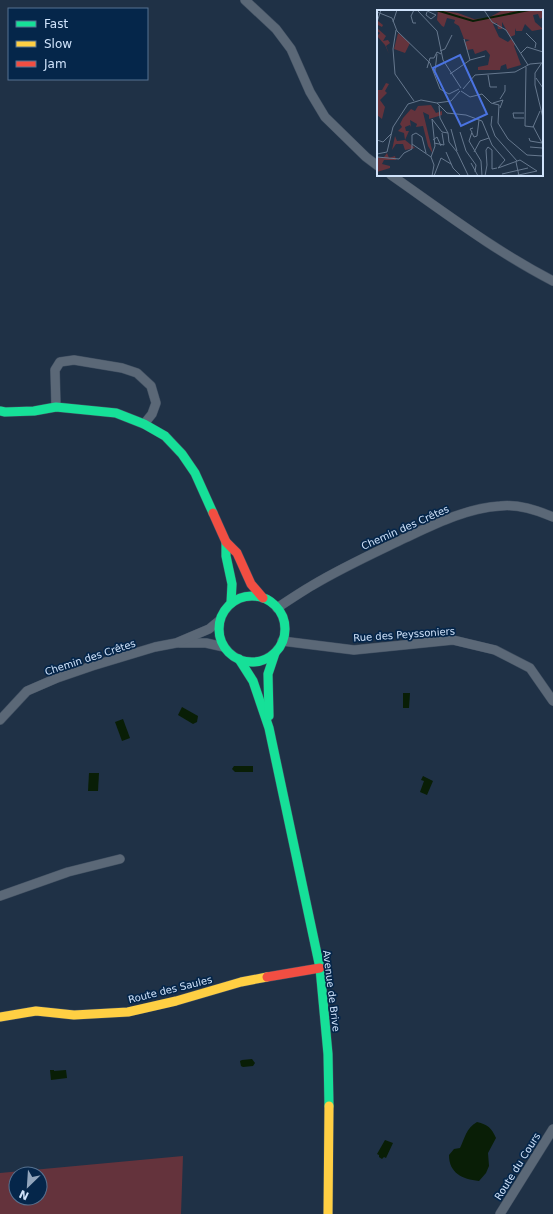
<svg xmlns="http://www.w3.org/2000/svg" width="553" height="1214" viewBox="0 0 553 1214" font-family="'DejaVu Sans',sans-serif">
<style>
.green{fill:#64333c;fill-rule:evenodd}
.water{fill:#091e06}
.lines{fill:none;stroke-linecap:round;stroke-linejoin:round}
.street-casing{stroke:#404f61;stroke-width:10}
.fast-casing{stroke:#404f61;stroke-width:10}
.slow-casing{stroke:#404f61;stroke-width:10}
.jam-casing{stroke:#404f61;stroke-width:10}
.street{stroke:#5b6877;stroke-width:9}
.fast{stroke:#16e098;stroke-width:9}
.slow{stroke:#ffcf43;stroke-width:9}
.jam{stroke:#f24e42;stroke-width:9}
.labels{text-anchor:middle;stroke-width:3.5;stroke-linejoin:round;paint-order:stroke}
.street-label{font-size:10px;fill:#d0e3fb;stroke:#05264a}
.inset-river{fill:none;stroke:#091e06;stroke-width:2}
.inset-road{fill:none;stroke:#66788e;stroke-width:1}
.view{fill:#4a73e1;fill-opacity:0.15;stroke:#4a73e1;stroke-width:2}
.inset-edge{fill:none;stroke:#d0e3fb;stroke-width:2}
</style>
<rect width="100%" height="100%" fill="#1f3146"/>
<path class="green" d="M183,1156L181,1214H0V1173ZM16,1174H40V1198H16Z"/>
<g class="water">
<path d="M403,693H410L409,708H403Z"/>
<path d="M182,707L198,716L197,722L193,724L178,715Z"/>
<path d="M123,719L130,738L122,741L115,722Z"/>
<path d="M234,766H253V772H235L232,769Z"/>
<path d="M89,773H99L98,791H88Z"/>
<path d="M423,776L433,781L427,795L420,792L424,781L421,780Z"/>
<path d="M252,1059L255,1063L253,1066L243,1067L241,1066L240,1061L242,1060Z"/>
<path d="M50,1070H54V1071L66,1070L67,1078L51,1080Z"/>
<path d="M477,1122C488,1125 491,1127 496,1138L488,1153L489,1166L486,1173L479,1181C462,1179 449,1173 449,1155L454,1149L460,1148C465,1138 466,1128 477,1122Z"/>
<path d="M385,1140L393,1143L386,1158L384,1157L382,1159L379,1157V1155L377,1154Z"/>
</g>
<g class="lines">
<defs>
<g id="street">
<path d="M245,0L276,29L291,49L310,92L325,117L366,157L378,166"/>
<path d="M391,175C444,212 495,251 553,281"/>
<path d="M56,407L55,370L60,362L74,360L122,368L137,373L151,386L156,403L152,414L144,424"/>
<path d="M277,608C289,600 301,592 313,585C343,567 374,553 405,538C435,524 467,508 500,506C519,504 536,510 553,517"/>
<path d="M282,641L354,650L453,640L495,650L530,668L553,701"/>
<path d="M179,643H206L224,647"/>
<path d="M0,720L27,691L57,678L92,666L155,647L176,643L209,629L220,620"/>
<path d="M0,896L68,872L120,859"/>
<path d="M500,1214L553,1129"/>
</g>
<g id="fast">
<path d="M0,411L5,412L34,411L56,407L116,413L144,424L165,436L182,454L195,473L213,513"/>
<path d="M226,542V556L232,584L231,603"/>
<circle cx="252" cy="629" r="33"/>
<path d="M239,659L253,681L269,728L320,968L328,1054L329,1106"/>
<path d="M269,716L268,674L275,653"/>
</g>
<g id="slow">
<path d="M0,1017L36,1011L74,1015L128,1012L176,1001L241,982L267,977"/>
<path d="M328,1214L329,1106"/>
</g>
<g id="jam">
<path d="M213,513L226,542L237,553L251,584L263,598"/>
<path d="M267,977L320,968"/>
</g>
</defs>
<use href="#street" class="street-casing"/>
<use href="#fast" class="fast-casing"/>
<use href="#slow" class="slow-casing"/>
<use href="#jam" class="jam-casing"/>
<use href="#street" class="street"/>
<use href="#fast" class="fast"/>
<use href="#slow" class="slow"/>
<use href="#jam" class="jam"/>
</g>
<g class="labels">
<g class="street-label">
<text transform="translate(405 527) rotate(-24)" y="4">Chemin des Crêtes</text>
<text transform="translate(404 634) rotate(-4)" y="4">Rue des Peyssoniers</text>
<text transform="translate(90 657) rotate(-18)" y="4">Chemin des Crêtes</text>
<text transform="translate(170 989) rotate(-14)" y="4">Route des Saules</text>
<text transform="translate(332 991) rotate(83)" y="4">Avenue de Brive</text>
<text transform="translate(517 1166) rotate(-58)" y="4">Route du Cours</text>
</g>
</g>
<g transform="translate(377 10)">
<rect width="166" height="166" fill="#1f3146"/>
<path d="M61,0L81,3L97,9L111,8L126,0H166V7L163,9L161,4L156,5L158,12L166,19L155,21L148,14L145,21H139L138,18V25L133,27L125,12V19H121L120,13L116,14L122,27L131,32L134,29L138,34L137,36L144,55L130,59L129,54L124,56L123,60H101V57L111,55L113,45L109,40L98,44L96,39L90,40L88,32L93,30L87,29L82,16L77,13L78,10L70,8L67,17L65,16L60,10ZM1,11L6,15L5,17L1,15L0,18L9,26L6,31L11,30L13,33L9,36L12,44L8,35L0,26L3,23L0,21V13ZM21,23L33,33L28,43L17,39ZM9,73L12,74L8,81L10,83L3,90L8,97L5,109L0,105V80H5ZM54,95L59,103L65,101V105L52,109V105L46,102L56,144L51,136L46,116L39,117L40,114L33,110L34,117L33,115L28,117L29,121H32L28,130L27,123L21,121L25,117L23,114L26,108L34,99L38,101L41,96ZM18,126L20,131L28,130L38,138L28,140L26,134H19L15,140ZM10,143L12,148L18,146L19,150H7L5,154L13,156V158L0,162V145L2,148L7,147Z" fill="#64333c"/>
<path class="inset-river" d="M59,0L96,11L152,0"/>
<path class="inset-road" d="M37,0L34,6L36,13H39M48,0L59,5L54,9L49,5L50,2M107,0L115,12L129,20L151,55M41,1L60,21L66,50L84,78M0,2L15,8L20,21L53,53L63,79L72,84L82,79M0,12L4,0M16,12L20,0M19,20L16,39L18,64L37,91M149,23L159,33L158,38M63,41L68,39L75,25M144,43L150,37L166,42M93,50L108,46M166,51L158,63V75L166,108M149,57L148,116L156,117L163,101M50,58L53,48H57L60,42L64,44M58,61L60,44M73,64L93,50L87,29M111,65L113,77H120M159,68L166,78M86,79L98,65L138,62L153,54L164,53M84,81L93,87L105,84L114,93L122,95L121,113L131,129L150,145L166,146M123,89L128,81V75M60,93L70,103L89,105L105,111L115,135L128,150L121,158L143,150L160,161M116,93L126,90L123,98M62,96L63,108L71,123L72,132L80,142L91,165M147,103H136L137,108H147M115,106L114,115L118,126L140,151M156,116L165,133M96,118L93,119L95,122L92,131L104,151L105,166M74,119L80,141M83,122L89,141L99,155L98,162M95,123L97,127L100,126L102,110M152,128L153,131L165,133M0,130L6,132L14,124M56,130L60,127L64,136M57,133L67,135L65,123M35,134L54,147L57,155L55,166M153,137L165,138M69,142L76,158L83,165M97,142L103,131L112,128M0,144L10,142L16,117L31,94L44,90L60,93L74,91L83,81M0,147L22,149L27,143L35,139V125L39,123L45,127L49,143M54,147L58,136L55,109L65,122L71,123M139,152L142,166M94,153L101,166M125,164L151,158M57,166L64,148L74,154M108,166L110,155L109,140L111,137L115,140V159L120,158M137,166L160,161"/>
<path class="view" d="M83,45L110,104L84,116L56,58Z"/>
<rect width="166" height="166" class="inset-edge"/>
</g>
<rect x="8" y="8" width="140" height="72" fill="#05264a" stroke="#567291"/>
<rect x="16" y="21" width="20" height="6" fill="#16e098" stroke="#567291"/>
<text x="44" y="28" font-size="12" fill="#d0e3fb">Fast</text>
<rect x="16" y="41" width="20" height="6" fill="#ffcf43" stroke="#567291"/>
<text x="44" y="48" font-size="12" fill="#d0e3fb">Slow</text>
<rect x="16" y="61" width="20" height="6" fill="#f24e42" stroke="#567291"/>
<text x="44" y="68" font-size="12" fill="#d0e3fb">Jam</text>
<g transform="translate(28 1186) rotate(205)"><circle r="19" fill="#05264a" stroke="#567291"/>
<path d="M0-3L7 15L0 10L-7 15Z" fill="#92a5bc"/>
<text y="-6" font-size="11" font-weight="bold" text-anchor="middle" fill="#d0e3fb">N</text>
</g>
</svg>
